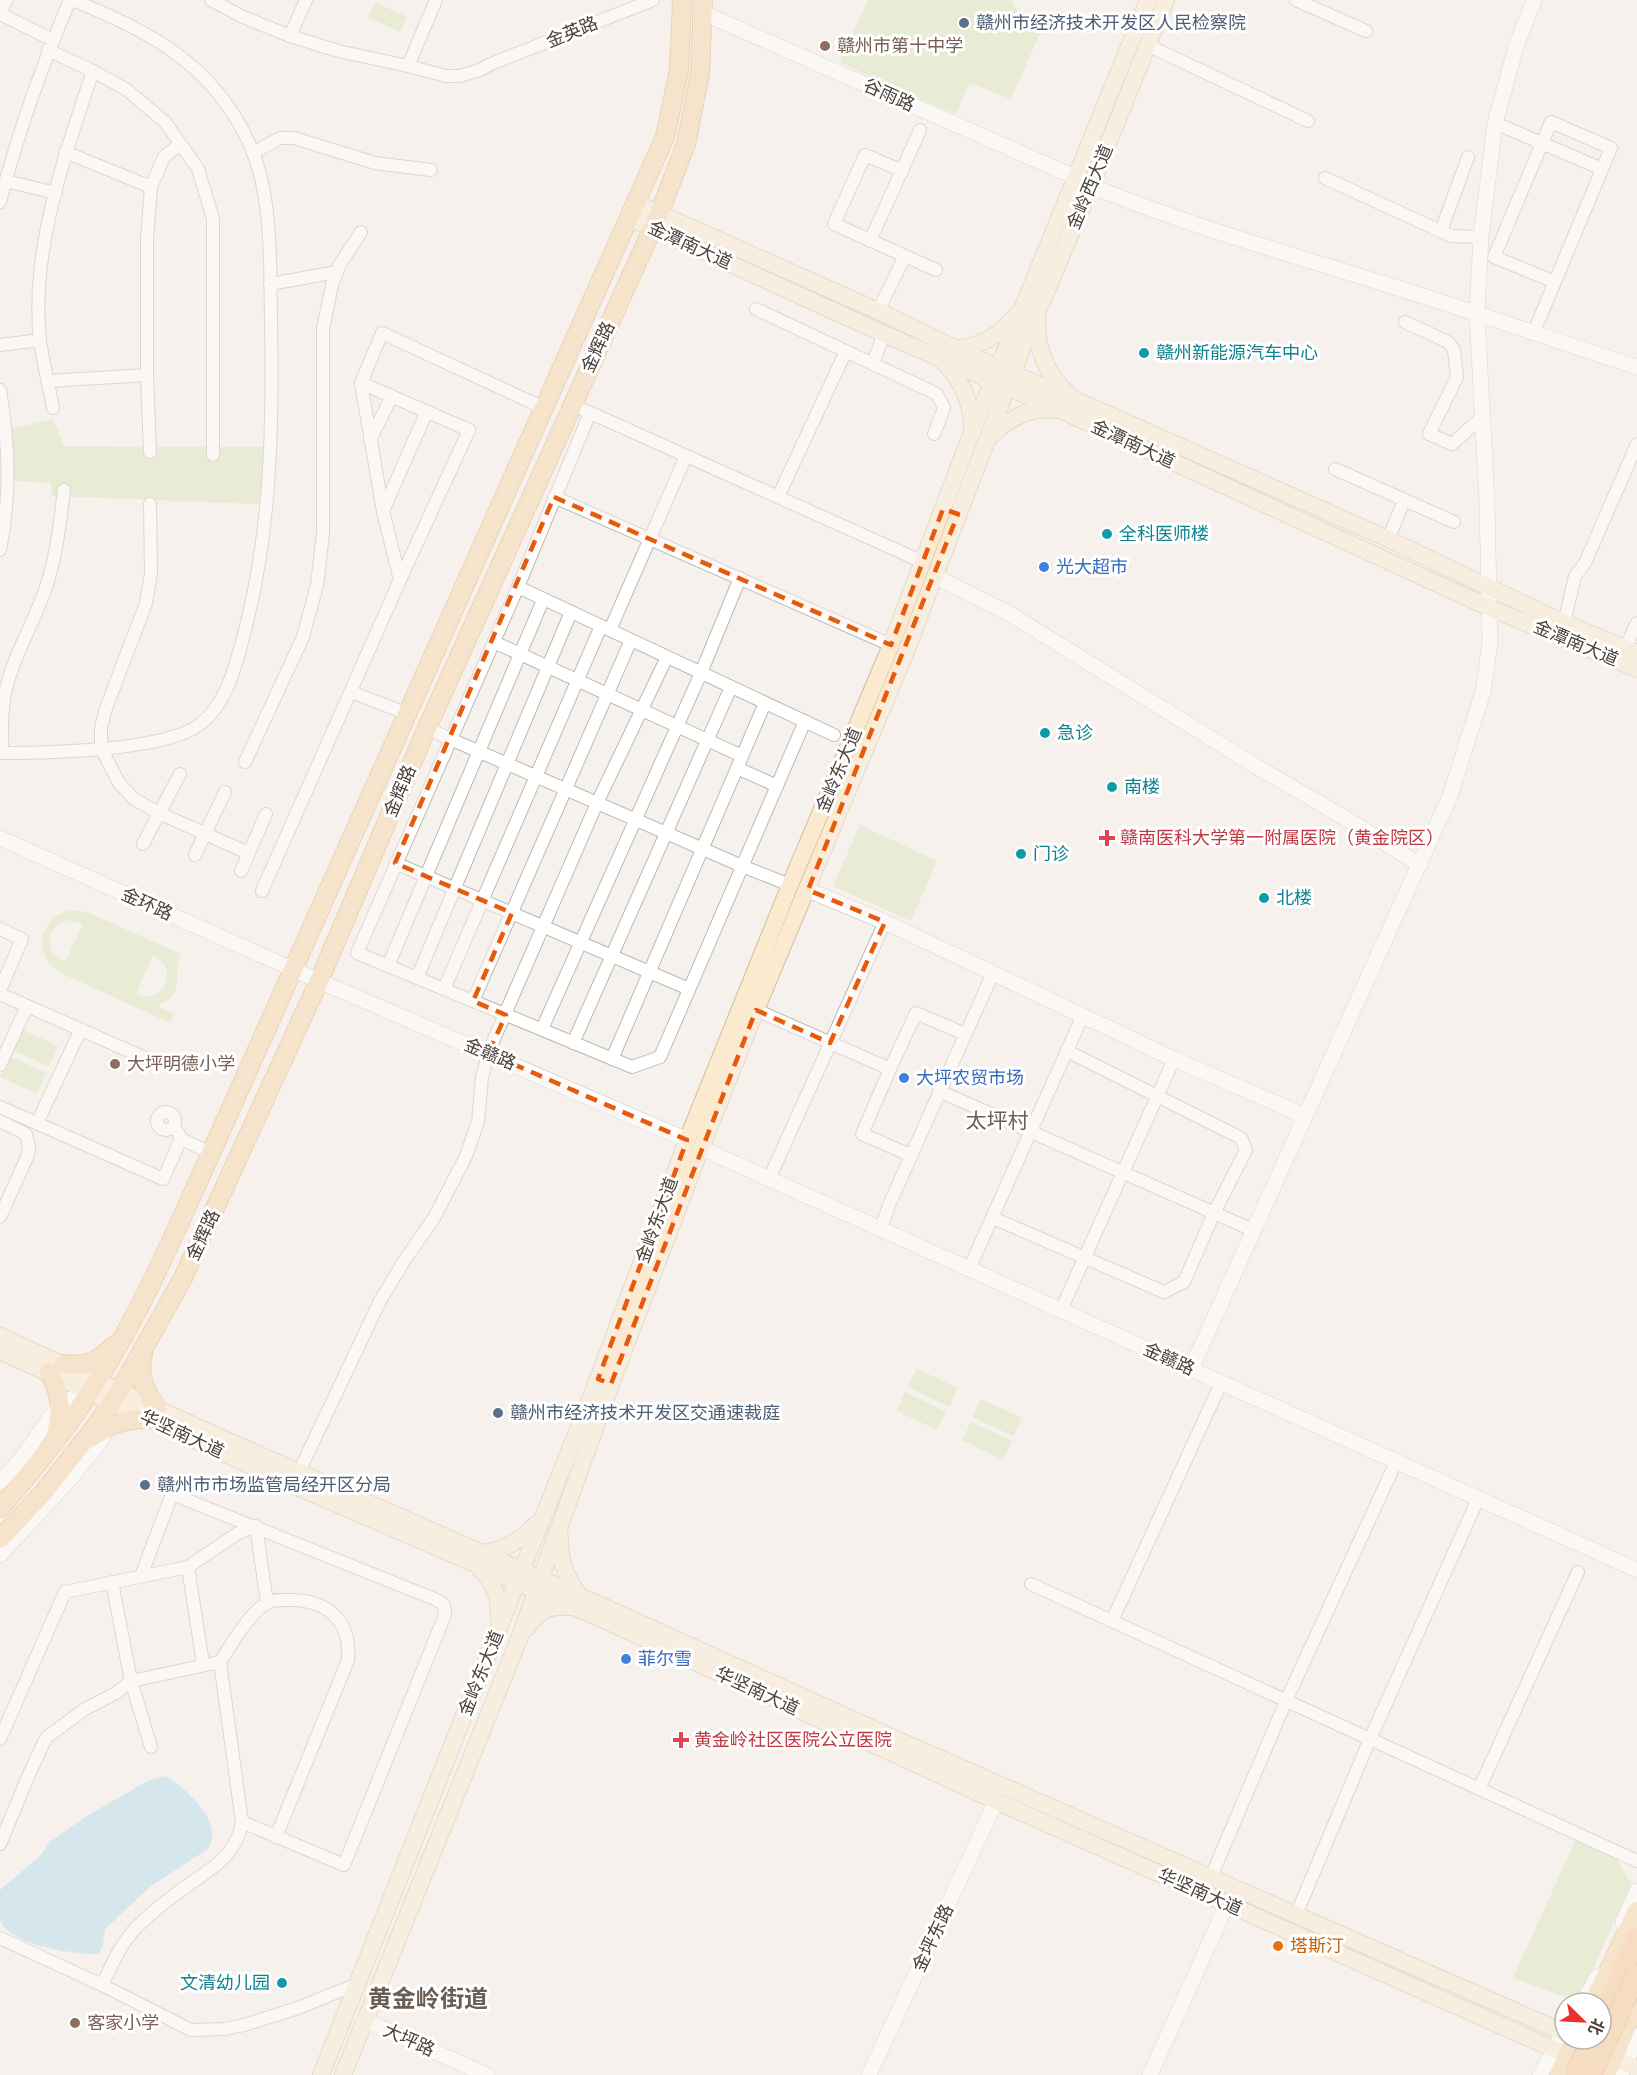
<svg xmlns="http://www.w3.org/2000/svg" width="1637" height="2075" viewBox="0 0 1637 2075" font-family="'Varela Round','Noto Sans SC',sans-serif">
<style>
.green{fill:#d7e6b8;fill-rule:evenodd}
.water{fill:#addbec}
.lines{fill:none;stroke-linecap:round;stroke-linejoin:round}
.minor-casing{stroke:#c0b7af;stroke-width:14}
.tertiary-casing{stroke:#c0b7af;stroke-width:16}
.secondary-casing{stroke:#d1bd9f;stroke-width:18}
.primary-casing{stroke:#dcae72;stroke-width:20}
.trunk-casing{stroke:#d38c47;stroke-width:21}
.minor{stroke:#fff;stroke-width:12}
.tertiary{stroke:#fff;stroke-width:15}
.secondary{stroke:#fbead0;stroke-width:16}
.primary{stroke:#f7d3a2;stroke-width:18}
.trunk{stroke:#f6c68d;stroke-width:20}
.trunk-bridge-casing{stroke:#d38c47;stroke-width:21;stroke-linecap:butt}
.trunk-bridge{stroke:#f6c68d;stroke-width:20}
.marked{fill:none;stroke:#e8590c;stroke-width:4.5;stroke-dasharray:12 8;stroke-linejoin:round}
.service-dot{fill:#5c6f8a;stroke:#fff;stroke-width:2}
.education-dot{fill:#8d6e63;stroke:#fff;stroke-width:2}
.culture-dot{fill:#0f9aa8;stroke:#fff;stroke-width:2}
.shop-dot{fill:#3f7fe0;stroke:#fff;stroke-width:2}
.health-dot{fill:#e0444e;stroke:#fff;stroke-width:2}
.food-dot{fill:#e8710a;stroke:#fff;stroke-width:2}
.labels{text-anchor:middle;stroke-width:6;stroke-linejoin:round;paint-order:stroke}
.service-label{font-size:18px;fill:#4e5e75;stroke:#fff;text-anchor:start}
.street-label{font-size:18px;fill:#49413a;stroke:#fff}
.education-label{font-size:18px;fill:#785e54;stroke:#fff;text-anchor:start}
.culture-label{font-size:18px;fill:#0d838f;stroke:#fff;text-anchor:start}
.shop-label{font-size:18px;fill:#366cbe;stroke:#fff;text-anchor:start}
.health-label{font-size:18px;fill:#be3a42;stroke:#fff;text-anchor:start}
.food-label{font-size:18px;fill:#c56008;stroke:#fff;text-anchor:start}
.quarter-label{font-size:21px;fill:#6b5d52;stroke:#fff}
.district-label{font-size:24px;font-weight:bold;fill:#6b5d52;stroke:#fff}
</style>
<rect width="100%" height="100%" fill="#f5f1ec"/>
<g class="green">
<path d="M868,0H1012L1015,8L1033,17L1041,31L1011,99L969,83L956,114L901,92L840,62Z"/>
<path d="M375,2L407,17L400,32L368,17Z"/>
<path d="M53,419L64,446L265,447L259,504L52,496L51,483L13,481L12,429Z"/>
<path d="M860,825L937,861L911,921L833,886Z"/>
<path d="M69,910L87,912L181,954C171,976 188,992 157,1006L174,1014L170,1023L61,973C32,956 38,920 69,910ZM68,920L83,924L65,962L53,954C45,939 51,924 68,920ZM153,955L165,965C173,984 155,1004 136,994Z"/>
<path d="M21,1029L58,1046L49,1067L11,1049Z"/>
<path d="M9,1056L46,1073L37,1094L0,1077Z"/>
<path d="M917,1369L958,1388L949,1407L908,1387Z"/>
<path d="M905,1392L946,1412L937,1430L897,1411Z"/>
<path d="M981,1399L1022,1418L1013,1436L972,1417Z"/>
<path d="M971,1422L1012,1441L1003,1460L962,1440Z"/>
<path d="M1576,1839L1616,1858L1631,1884L1586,1985L1574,1997L1559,1995L1513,1978Z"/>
</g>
<path class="water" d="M166,1776C186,1789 225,1822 208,1849L151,1886L105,1929L103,1944L99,1954C76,1955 6,1945 0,1919C0,1910 0,1899 0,1890L40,1856L50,1842L82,1819L149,1780Z"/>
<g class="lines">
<defs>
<g id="minor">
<path d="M211,0L243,17L290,36L338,51L408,66L446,76H460L480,70L491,64L653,0"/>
<path d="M1296,0L1366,31"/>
<path d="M0,13L7,0"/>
<path d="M0,14L53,40"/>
<path d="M290,36L306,0"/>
<path d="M1147,45L1308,121"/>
<path d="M48,50L93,71L127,90L165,122L198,169L213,219V455"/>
<path d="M408,66L436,0"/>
<path d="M1495,123L1602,169"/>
<path d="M65,152L151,187"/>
<path d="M253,153L280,138H294L375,163L431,170"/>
<path d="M903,171L865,155L834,224L936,270"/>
<path d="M1325,178L1451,236L1481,237"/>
<path d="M6,181L56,193"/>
<path d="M0,202C18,133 42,65 70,0"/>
<path d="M1441,231L1468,157"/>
<path d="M870,241L920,130"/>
<path d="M270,284L337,272"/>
<path d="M756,309L937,394L944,408L934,434"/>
<path d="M878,311L905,256"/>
<path d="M1405,322L1448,342L1454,350L1457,377L1429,434L1452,444L1482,417"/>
<path d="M1533,334L1611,148L1551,122L1494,257L1555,282"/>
<path d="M0,345L40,340"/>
<path d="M873,363L884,334"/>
<path d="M48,381L147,375"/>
<path d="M361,383L469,430L400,580"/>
<path d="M0,390C9,444 11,495 0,550"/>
<path d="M53,408C49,386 43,363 40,340C30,251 65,155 93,71"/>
<path d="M584,410L923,562"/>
<path d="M590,413L518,587L357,953L632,1067L660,1057L805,721"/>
<path d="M370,440L392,396"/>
<path d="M150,452L147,375V239L151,187L164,157L180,144"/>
<path d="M1335,469L1454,522"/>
<path d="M554,497L891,645"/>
<path d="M778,497L846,351"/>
<path d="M150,504L151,574L146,603L105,711L101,728V748L119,783L134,799L159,813L248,853"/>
<path d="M383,511L427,411"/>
<path d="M1388,539L1404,501"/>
<path d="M518,587L834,735"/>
<path d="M1564,623L1575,576L1585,563L1637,444"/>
<path d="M610,630L686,456"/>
<path d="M494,642L742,756"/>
<path d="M1625,648L1637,623"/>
<path d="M351,692L408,714"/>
<path d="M427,728L450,739L742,866L790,885"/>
<path d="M0,753C46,753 164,751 199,725C226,705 235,668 243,638C271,535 273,428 271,322C270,267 273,193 249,143C213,64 148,30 72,0"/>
<path d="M2,753C2,732 1,710 6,689C15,651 37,618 48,581C57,552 60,521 64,490"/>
<path d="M245,762L303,637L317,585L323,533V329L332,285L340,264L361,232"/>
<path d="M737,768L777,786"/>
<path d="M143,844L180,774"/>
<path d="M195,855L225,792"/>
<path d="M395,863L689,989"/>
<path d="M241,871L266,814"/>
<path d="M262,891L400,580L383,511L361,383L382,333L544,408"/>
<path d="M0,929L22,939L0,990"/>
<path d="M388,966L543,600"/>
<path d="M417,978L571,612"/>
<path d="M444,989L601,626"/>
<path d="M0,994L145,1058"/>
<path d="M473,1001L631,640"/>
<path d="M756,1010L890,1069"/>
<path d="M542,1029L701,673L740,578"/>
<path d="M573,1043L731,687"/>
<path d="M612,1059L765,703"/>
<path d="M0,1065L27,1006"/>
<path d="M939,1091L1255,1231"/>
<path d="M0,1107L163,1179L181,1139"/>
<circle cx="166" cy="1121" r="9"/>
<path d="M0,1121L26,1134L29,1147L28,1155L0,1217"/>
<path d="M37,1123L81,1029"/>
<path d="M178,1132L181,1139L211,1153"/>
<path d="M910,1155L862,1134L890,1069L916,1013L965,1034"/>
<path d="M769,1179L885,922"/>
<path d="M993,1218L1164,1292L1184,1282L1214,1213L1246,1150L1241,1138L1067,1051"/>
<path d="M881,1229L889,1205L993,973"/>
<path d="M969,1269L1083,1015"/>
<path d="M1061,1310L1174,1059"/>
<path d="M296,1478L380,1301L404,1261L434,1218L466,1156L478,1122L482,1078L488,1053L597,803L667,657"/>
<path d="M188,1567L203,1664"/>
<path d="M141,1576L172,1494L437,1600L444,1605L445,1615L344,1865L242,1822"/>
<path d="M112,1582L131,1681L151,1747"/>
<path d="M1031,1584L1637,1861"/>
<path d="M1112,1621L1221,1383"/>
<path d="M0,1739L65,1592L188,1567L238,1533L256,1526L267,1603"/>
<path d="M1479,1789L1578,1572"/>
<path d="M0,1844L30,1772L46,1738L85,1709L116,1693L131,1681L220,1662"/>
<path d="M1211,1877L1286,1701L1396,1462"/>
<path d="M1296,1915L1370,1739L1478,1499"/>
<path d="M0,1938L102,1985L191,2030L224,2029L244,2025L298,2008L357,1984"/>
<path d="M102,1985C111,1967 120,1945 134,1930C148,1915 174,1895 191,1883C215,1867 237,1853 242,1822L220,1662C231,1645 249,1613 267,1603C273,1599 286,1600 294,1600C331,1602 351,1623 348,1660L276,1837"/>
</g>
<g id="tertiary">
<path d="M703,13L1075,177"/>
<path d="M1091,186C1187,225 1287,253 1385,284C1470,310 1553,340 1637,367"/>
<path d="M936,577L1010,614L1254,765L1350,821L1420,865"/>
<path d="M0,838L319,981L687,1140"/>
<path d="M808,890L885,922L1174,1059L1305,1116"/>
<path d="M701,1148L1637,1570"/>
<path d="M1191,1369L1450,796L1483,692L1490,643L1487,502L1477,313L1481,237L1495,123L1516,47L1534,0"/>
<path d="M0,1482L22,1458L49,1419L65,1401L91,1392"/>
<path d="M0,1555L71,1478L102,1439L106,1426"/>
<path d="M1623,1922L1637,1891"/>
<path d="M1582,2003L1598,1976"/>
<path d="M364,2020L487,2075"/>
<path d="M869,2075L996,1801"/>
<path d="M1150,2075L1227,1904"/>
<path d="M1540,2075L1565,2029"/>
<path d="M1621,2075L1637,2036"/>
</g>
<g id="secondary">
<path d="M636,203L878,311L974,357L1076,400L1388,539L1564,623L1637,653"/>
<path d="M630,218L884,334L1069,414L1490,608L1637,669"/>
<path d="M1037,318C1036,348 1046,374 1068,394"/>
<path d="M959,349C982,345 1001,335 1015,316"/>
<path d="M943,362C962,380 971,401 972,427"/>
<path d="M989,438C1005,421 1030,406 1054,410"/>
<path d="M0,1336L208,1432L609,1609L889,1736L1565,2033"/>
<path d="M0,1351L293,1485L604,1620L996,1801L1578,2060"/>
<path d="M560,1536C559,1560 565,1576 579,1595"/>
<path d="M483,1553C505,1550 522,1540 536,1524"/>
<path d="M480,1569C495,1584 500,1600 499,1621"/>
<path d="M526,1629C539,1611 547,1605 569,1607"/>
<path d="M1601,2051L1637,2069"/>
<path d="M321,2075L598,1379L687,1140L790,885L891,645L972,432L1148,0"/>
<path d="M343,2075L519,1639L611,1384L701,1148L756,1010L905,654L1023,346L1091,186L1166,0"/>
</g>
<g id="primary">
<path d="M143,1354C137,1375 145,1391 157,1408"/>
<path d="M63,1364C87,1367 97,1362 114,1345"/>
<path d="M49,1372C61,1394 63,1412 55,1437"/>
<path d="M92,1437C109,1424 129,1418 150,1419"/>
<path d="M0,1508C35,1468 69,1426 97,1381C143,1309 176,1230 211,1153L665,137L679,70L682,0"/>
<path d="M0,1539L43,1493L96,1426L120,1390L182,1280L319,981L427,728L659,214L686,144L700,73L703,0"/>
<path d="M1593,2003L1637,1911"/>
<path d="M1559,2075L1575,2039"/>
<path d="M1606,2075L1637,2002"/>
</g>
<path id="trunk" d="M1601,2018L1637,1938"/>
</defs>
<use href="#minor" class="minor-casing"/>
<use href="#tertiary" class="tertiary-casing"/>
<use href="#secondary" class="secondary-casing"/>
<use href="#primary" class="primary-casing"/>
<use href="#trunk" class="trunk-casing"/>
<use href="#minor" class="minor"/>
<use href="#tertiary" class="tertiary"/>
<use href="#secondary" class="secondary"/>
<use href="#primary" class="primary"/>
<use href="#trunk" class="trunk"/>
<defs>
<g id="trunk-bridge">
<path d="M1575,2075L1591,2039"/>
<path d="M1591,2075L1637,1974"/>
</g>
</defs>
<use href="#trunk-bridge" class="trunk-bridge-casing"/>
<use href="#trunk-bridge" class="trunk-bridge"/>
</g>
<path d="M0 0H1637V2075H0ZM554,497L891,645L943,509L958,514L808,890L885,922L830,1043L756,1010L611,1384L598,1379L687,1140L488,1053L506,1015L473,1001L512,913L395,863Z" fill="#f5f1ec" fill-opacity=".55" fill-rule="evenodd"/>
<path class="marked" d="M554,497L891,645L943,509L958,514L808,890L885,922L830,1043L756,1010L611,1384L598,1379L687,1140L488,1053L506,1015L473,1001L512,913L395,863Z"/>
<g class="service-dot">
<circle cx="964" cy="23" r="6"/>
<circle cx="498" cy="1413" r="6"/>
<circle cx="145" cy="1485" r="6"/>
</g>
<g class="education-dot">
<circle cx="825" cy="46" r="6"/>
<circle cx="115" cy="1064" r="6"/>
<circle cx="75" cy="2023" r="6"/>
</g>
<g class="culture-dot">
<circle cx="1144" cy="353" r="6"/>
<circle cx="1107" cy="534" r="6"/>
<circle cx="1045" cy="733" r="6"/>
<circle cx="1112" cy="787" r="6"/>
<circle cx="1021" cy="854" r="6"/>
<circle cx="1264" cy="898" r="6"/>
<circle cx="282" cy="1983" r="6"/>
</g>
<g class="shop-dot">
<circle cx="1044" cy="567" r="6"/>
<circle cx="904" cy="1078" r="6"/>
<circle cx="626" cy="1659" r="6"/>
</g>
<g class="health-dot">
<path d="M1104 829h6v6h6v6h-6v6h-6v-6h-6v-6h6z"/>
<path d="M678 1731h6v6h6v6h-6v6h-6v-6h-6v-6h6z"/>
</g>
<circle class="food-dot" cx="1278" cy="1946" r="6"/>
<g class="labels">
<g class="service-label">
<text x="976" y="29">赣州市经济技术开发区人民检察院</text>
<text x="510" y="1419">赣州市经济技术开发区交通速裁庭</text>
<text x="157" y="1491">赣州市市场监管局经开区分局</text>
</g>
<g class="street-label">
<text transform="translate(572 32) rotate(-22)" y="6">金英路</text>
<text transform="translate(889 95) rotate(24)" y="6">谷雨路</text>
<text transform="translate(1090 187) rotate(-67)" y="6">金岭西大道</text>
<text transform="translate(690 245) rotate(25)" y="6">金潭南大道</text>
<text transform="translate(598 347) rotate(-65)" y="6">金辉路</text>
<text transform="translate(1133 444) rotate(25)" y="6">金潭南大道</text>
<text transform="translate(1576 643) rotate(23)" y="6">金潭南大道</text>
<text transform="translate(839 770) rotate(-67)" y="6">金岭东大道</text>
<text transform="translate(400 791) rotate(-67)" y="6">金辉路</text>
<text transform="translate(147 904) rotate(24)" y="6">金环路</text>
<text transform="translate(490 1054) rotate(23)" y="6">金赣路</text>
<text transform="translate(657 1220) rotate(-70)" y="6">金岭东大道</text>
<text transform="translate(203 1235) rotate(-65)" y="6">金辉路</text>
<text transform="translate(1169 1359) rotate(24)" y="6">金赣路</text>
<text transform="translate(182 1434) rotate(25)" y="6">华坚南大道</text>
<text transform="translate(481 1673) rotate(-68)" y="6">金岭东大道</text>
<text transform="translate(757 1691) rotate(25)" y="6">华坚南大道</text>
<text transform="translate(1200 1892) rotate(24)" y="6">华坚南大道</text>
<text transform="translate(933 1938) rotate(-65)" y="6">金坪东路</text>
<text transform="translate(409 2040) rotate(24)" y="6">大坪路</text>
</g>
<g class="education-label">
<text x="837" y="52">赣州市第十中学</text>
<text x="127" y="1070">大坪明德小学</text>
<text x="87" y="2029">客家小学</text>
</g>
<g class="culture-label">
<text x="1156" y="359">赣州新能源汽车中心</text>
<text x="1119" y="540">全科医师楼</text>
<text x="1057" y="739">急诊</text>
<text x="1124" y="793">南楼</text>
<text x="1033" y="860">门诊</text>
<text x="1276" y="904">北楼</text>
<text x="270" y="1989" text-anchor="end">文清幼儿园</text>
</g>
<g class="shop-label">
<text x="1056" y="573">光大超市</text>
<text x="916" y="1084">大坪农贸市场</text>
<text x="638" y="1665">菲尔雪</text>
</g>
<g class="health-label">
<text x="1120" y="844">赣南医科大学第一附属医院（黄金院区）</text>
<text x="694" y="1746">黄金岭社区医院公立医院</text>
</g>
<g class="food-label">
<text x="1290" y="1952">塔斯汀</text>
</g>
<g class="quarter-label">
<text x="997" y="1128">太坪村</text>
</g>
<g class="district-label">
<text x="428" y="2007">黄金岭街道</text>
</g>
</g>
<g transform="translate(1583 2021) rotate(114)"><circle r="28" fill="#ffffff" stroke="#b6b3b0" stroke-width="1.5"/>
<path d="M0-4.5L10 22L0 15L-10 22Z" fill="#eb2f2d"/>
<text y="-9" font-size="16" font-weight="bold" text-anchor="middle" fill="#49413a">北</text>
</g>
</svg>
